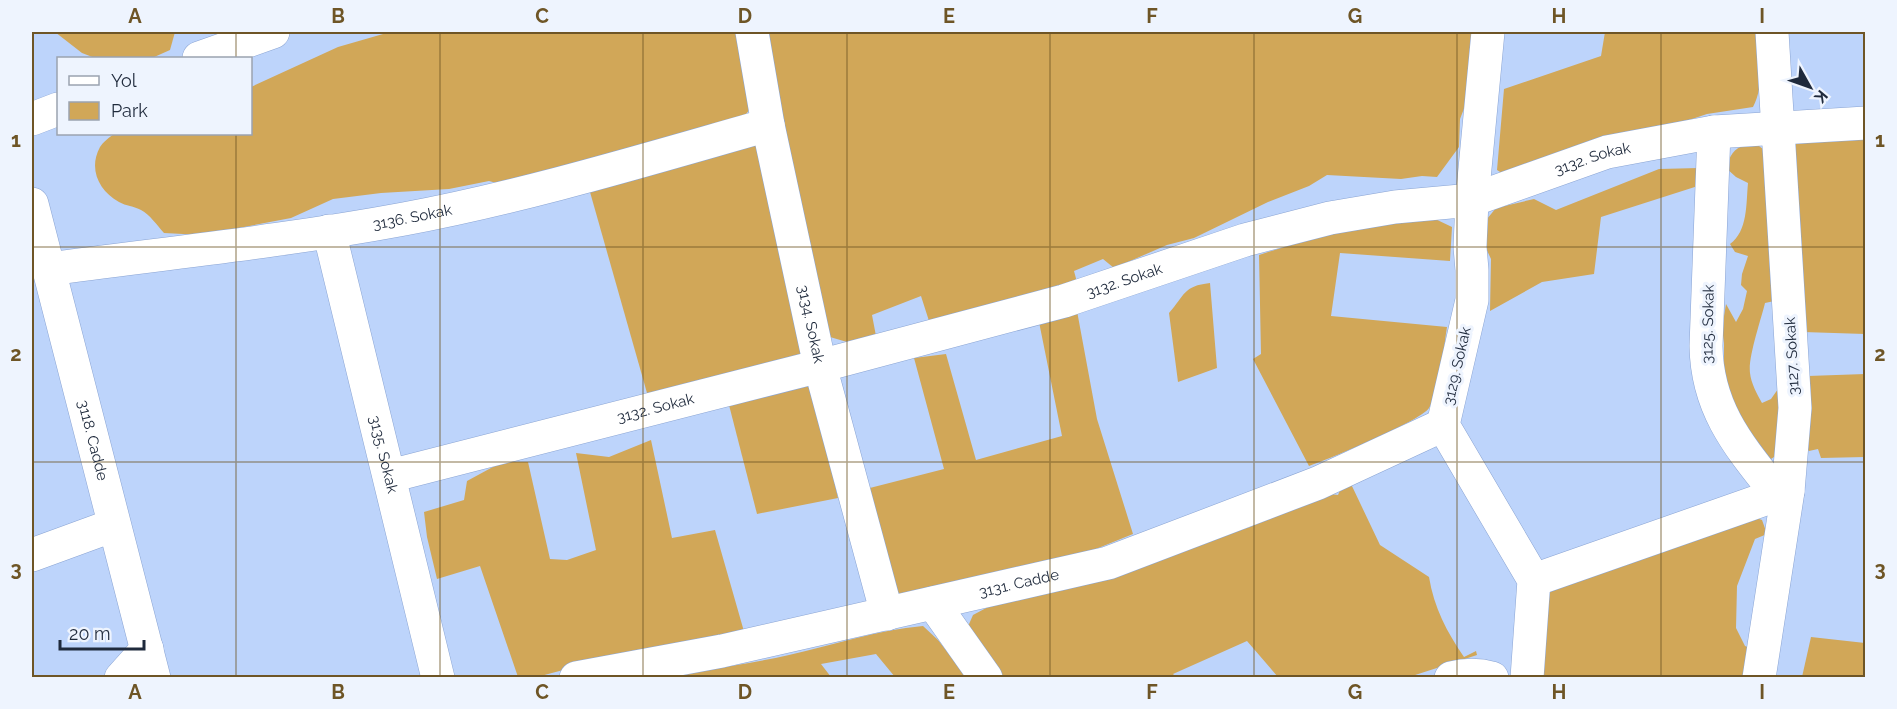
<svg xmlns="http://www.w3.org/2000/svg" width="1897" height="709" viewBox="0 0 1897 709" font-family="Raleway,sans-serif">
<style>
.green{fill:#d1a758}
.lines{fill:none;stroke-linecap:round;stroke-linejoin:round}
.minor-casing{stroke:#8aa4d3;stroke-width:34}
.minor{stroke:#fff;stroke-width:33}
.grid{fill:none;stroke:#6e5526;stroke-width:1.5;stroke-opacity:0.55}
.labels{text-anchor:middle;stroke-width:6;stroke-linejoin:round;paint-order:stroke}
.street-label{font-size:15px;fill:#1f2a3c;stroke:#eef4fe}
.neatline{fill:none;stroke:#6e5526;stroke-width:2}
.grid-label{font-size:20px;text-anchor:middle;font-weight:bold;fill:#6e5526}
</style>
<rect width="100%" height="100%" fill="#bdd4fb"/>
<g class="green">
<path d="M55,32H175L170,50L152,58H95L82,53Z"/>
<path d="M390,32H743L752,106L744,117L500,184L489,181L449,189L381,193L333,199L291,218L202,235L164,233C157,225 150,215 141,210C134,206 126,206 119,202C99,191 88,169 100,147C103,142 110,137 114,134H250L251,87L338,47Z"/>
<path d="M763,32H1472L1465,106L1460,119L1459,147L1437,177L1422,176L1401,179L1327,175L1309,186L1268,202L1194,238L1167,245L1114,268L1103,259L1074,271L1078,286L929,321L921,296L872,315L876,336L847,342L830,337Z"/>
<path d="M1605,32H1757C1762,55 1764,86 1753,107L1707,114L1689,120L1643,129L1508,177L1497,170L1504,89L1601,56Z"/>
<path d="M1865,135V334L1803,332L1789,145L1800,136Z"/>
<path d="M757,142L805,348L795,361L649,400L590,192Z"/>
<path d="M1746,145L1759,146L1767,152L1779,300L1765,303C1761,320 1748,357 1750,373C1751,383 1757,394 1762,403L1771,399L1778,389L1784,391L1780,453L1768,461L1738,423L1724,372V343L1722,328L1726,304L1736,322L1743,309L1747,291L1741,285L1742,274L1748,256L1735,252L1730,244C1748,231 1746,204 1748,183L1736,177L1726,168C1730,156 1733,148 1746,145Z"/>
<path d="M1699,168L1701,185L1601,217L1594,274L1542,282L1490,311L1491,259L1484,244L1482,225L1496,208L1534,199L1556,210L1659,169Z"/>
<path d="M1431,217L1452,227L1450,261L1340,253L1331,316L1447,327C1443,350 1442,389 1429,408C1419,422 1329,459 1309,466L1253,359L1261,354L1259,255L1346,227Z"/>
<path d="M1210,283L1217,368L1178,382L1169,313C1185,295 1183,286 1210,283Z"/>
<path d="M1077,311L1097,419L1133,534L1081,555L899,601L862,490L944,469L914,358L946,354L976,460L1062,436L1039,322Z"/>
<path d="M1865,374V457L1821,458L1818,449L1809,451L1803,445L1808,376Z"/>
<path d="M809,386L815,395L838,498L757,514L729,405Z"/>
<path d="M651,440L672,538L715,530L745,635L593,662L537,677H518L480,566L437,579L427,537L424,512L464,500L467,481L502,462H528L550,559L567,560L596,550L576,453L609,457Z"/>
<path d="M1351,484L1380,545L1429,577C1434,608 1447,632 1464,657L1476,651L1477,655L1409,677H1278L1247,641L1173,674L1176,677L998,678L966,631L973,615L988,607L1250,527L1278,511L1330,494L1338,495L1341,488Z"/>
<path d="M1751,516L1762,520L1767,534L1755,539L1737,586L1736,628L1745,646L1755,650L1746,677L1542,678L1548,587Z"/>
<path d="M923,626L938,640L967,677H895L876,654L821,664L831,677L644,678C692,671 741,666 789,655C834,645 877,630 923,626Z"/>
<path d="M1811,637L1865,643V677H1802Z"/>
</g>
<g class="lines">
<defs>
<g id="minor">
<path id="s1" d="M752,32L768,125L820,366L887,614"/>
<path d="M1488,32L1472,200L1470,247L1472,270V300L1443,425L1534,580L1527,678"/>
<path d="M199,58L273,32"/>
<path d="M32,119L58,109"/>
<path d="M1714,132L1706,346C1707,410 1740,447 1778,495"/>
<path id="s2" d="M32,204L154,678"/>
<path id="s3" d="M329,231L438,678"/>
<path id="s4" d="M48,269C167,253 286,241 404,219C527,196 648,159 768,125"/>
<path id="s5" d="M390,476L820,366L1064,301L1245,240L1330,218L1395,207L1472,200L1607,152L1714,132L1866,123"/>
<path d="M32,555L114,525"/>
<path d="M1534,580L1788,491"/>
<path d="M933,603L986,678"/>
<path d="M121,678L147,649"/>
<path id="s6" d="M576,678L722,651L1108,563L1318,483L1443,425"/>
<path d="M1451,678C1466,674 1478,674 1492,678"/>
<path d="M1759,678L1788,491L1795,408L1772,32"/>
</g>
</defs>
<use href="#minor" class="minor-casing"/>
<use href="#minor" class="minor"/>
</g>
<path class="grid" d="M236,32V58M440,32V678M643,32V678M847,32V678M1050,32V678M1254,32V678M1457,32V678M1661,32V678M236,134V678M32,247H1866M32,462H1866"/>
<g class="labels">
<g class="street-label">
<text dy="5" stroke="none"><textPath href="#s5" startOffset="1246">3132. Sokak</textPath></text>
<text dy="5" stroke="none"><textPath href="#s4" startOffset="368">3136. Sokak</textPath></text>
<text dy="5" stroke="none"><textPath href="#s5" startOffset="760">3132. Sokak</textPath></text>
<text dy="5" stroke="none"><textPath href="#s1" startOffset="298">3134. Sokak</textPath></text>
<text transform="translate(1708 324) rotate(-89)" y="5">3125. Sokak</text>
<text transform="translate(1792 356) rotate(-93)" y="5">3127. Sokak</text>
<text transform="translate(1457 366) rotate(-77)" y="5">3129. Sokak</text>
<text dy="5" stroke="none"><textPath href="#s5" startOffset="274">3132. Sokak</textPath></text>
<text dy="5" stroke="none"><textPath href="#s2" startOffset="244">3118. Cadde</textPath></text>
<text dy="5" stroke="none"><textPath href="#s3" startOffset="230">3135. Sokak</textPath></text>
<text dy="5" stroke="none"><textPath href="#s6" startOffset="453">3131. Cadde</textPath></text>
</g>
</g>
<rect width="1897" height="709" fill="none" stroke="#eef4fe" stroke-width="66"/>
<rect x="57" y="57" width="195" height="78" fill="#eef4fe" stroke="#9ba3b0" stroke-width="1.5"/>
<rect x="69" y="76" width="30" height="9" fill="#ffffff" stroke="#9ba3b0" stroke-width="1.5"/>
<text x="111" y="87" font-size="18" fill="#1f2a3c">Yol</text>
<rect x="69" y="102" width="30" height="18" fill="#d1a758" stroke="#9ba3b0" stroke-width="1.5"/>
<text x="111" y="117" font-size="18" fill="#1f2a3c">Park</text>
<g transform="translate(1810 87) rotate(130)" stroke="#eef4fe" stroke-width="4.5" paint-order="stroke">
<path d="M0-4.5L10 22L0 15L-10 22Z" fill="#1f2a3c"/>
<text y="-9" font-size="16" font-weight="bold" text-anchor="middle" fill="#1f2a3c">K</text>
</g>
<path d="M60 640v9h84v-9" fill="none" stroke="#1f2a3c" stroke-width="3"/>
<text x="69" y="640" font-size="18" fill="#1f2a3c" stroke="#eef4fe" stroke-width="4.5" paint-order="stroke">20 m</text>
<rect x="33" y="33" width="1831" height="643" class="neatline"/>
<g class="grid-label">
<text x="135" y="23">A</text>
<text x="338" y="23">B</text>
<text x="542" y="23">C</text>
<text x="745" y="23">D</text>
<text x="949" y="23">E</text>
<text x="1152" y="23">F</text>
<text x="1355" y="23">G</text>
<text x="1559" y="23">H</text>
<text x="1762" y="23">I</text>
<text x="16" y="147">1</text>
<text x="1880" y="147">1</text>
<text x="16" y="361">2</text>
<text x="1880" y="361">2</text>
<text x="16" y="576">3</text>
<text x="1880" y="576">3</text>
<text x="135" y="699">A</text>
<text x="338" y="699">B</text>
<text x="542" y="699">C</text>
<text x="745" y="699">D</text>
<text x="949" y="699">E</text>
<text x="1152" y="699">F</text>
<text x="1355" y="699">G</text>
<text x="1559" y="699">H</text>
<text x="1762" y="699">I</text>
</g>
</svg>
